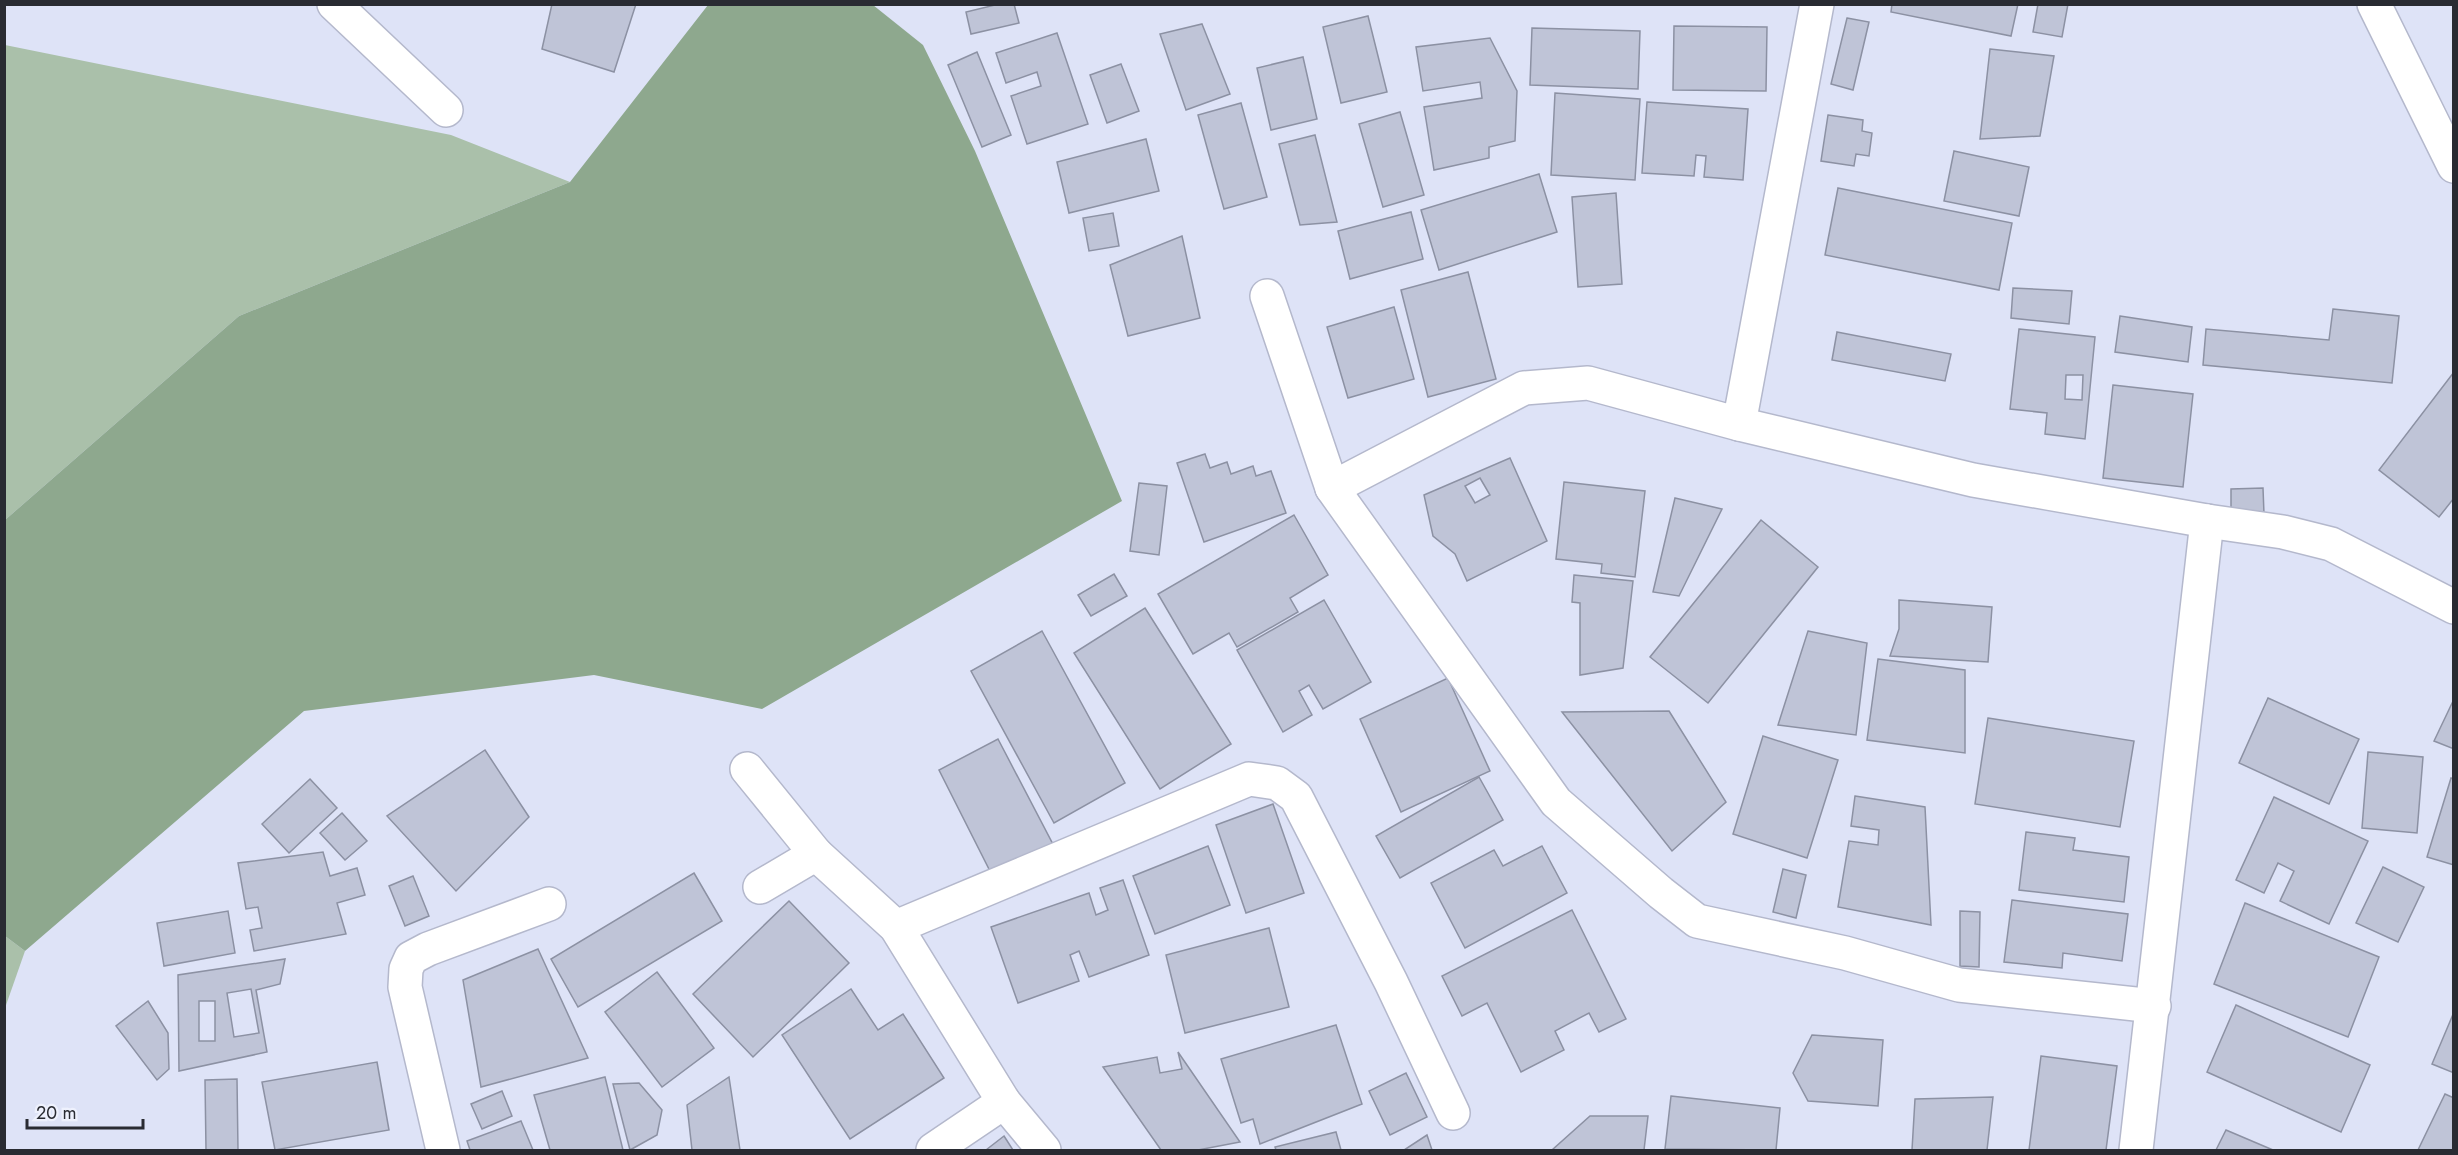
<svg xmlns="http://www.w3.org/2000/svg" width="2458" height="1155" viewBox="0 0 2458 1155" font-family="Jost,sans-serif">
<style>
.green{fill:#aac0aa}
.forest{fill:#8ea88e}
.building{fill:#bfc4d7;stroke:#8c91a3;stroke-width:1.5;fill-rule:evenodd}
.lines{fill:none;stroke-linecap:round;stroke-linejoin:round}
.street-casing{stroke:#b4b8cc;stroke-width:36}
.secondary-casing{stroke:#b4b8cc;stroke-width:36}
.street{stroke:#fff;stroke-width:33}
.secondary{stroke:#fff;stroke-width:33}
</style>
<rect width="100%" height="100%" fill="#dee3f7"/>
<g class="green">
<path d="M5,45L451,135L570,182L239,316L5,520Z"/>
<path d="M5,936L25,951L5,1008Z"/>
</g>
<path class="forest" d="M708,5H873L923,45L975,151L1122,501L762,709L594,675L304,711L25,951L5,936V520L239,316L570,182Z"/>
<g class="building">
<path d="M552,4H636L614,72L542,49Z"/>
<path d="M999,4H1014L1019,23L971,34L966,12Z"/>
<path d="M1892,4H2018L2011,36L1891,12Z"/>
<path d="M2038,4H2068L2062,37L2033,32Z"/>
<path d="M1368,16L1387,92L1341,103L1323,27Z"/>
<path d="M1847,18L1869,22L1853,90L1831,84Z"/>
<path d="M1202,24L1230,94L1186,110L1160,34Z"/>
<path d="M1674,26L1767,27L1766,91L1673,90Z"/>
<path d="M1532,28L1640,31L1638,89L1530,85Z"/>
<path d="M1057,33L1088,124L1027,144L1011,96L1041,86L1037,72L1006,83L996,53Z"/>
<path d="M1490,38L1517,91L1515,141L1489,147V158L1434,170L1424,107L1482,98L1480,82L1423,91L1416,47Z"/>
<path d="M1990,49L2054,56L2040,136L1980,139Z"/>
<path d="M977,52L1011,135L982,147L948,65Z"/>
<path d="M1303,57L1317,119L1271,130L1257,68Z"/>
<path d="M1121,64L1139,111L1107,123L1090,75Z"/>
<path d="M1555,93L1640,99L1635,180L1551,175Z"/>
<path d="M1647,102L1748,109L1743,180L1704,177L1706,156L1696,155L1694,176L1642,173Z"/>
<path d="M1241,103L1267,197L1224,209L1198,115Z"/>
<path d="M1400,112L1424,195L1383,207L1359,124Z"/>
<path d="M1828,115L1863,120L1862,131L1872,133L1869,156L1856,154L1854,166L1821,161Z"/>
<path d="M1315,135L1337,222L1300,225L1279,144Z"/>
<path d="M1146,139L1159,191L1069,213L1057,162Z"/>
<path d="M1954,151L2029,167L2019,216L1944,201Z"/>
<path d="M1539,174L1557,232L1439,270L1421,210Z"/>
<path d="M1838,188L2012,223L1999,290L1825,255Z"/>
<path d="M1616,193L1622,284L1578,287L1572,197Z"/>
<path d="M1411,212L1423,259L1350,279L1338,231Z"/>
<path d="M1113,213L1119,246L1089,251L1083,218Z"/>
<path d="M1182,236L1200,318L1128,336L1110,265Z"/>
<path d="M1468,272L1496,379L1428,397L1401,290Z"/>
<path d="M2013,288L2072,291L2069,324L2011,318Z"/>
<path d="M1394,307L1414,379L1348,398L1327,327Z"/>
<path d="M2333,309L2399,316L2392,383L2203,365L2206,329L2329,340Z"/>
<path d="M2120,316L2192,327L2188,362L2115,352Z"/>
<path d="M2019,329L2095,337L2085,439L2045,434L2047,413L2010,409ZM2066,375H2083L2082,400L2065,399Z"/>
<path d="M1837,332L1951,354L1945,381L1832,360Z"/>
<path d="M2454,372V498L2439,517L2379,470Z"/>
<path d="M2113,385L2193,394L2183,487L2103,478Z"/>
<path d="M1205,454L1210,468L1227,462L1231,474L1253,466L1256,476L1271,471L1286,513L1204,542L1177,463Z"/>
<path d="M1510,458L1547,541L1467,581L1455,554L1433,536L1424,495ZM1480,478L1490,495L1475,503L1465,486Z"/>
<path d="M1564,482L1645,491L1635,577L1601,573L1602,564L1556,559Z"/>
<path d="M1139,483L1167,486L1159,555L1130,551Z"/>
<path d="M2263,488L2264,514H2231V489Z"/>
<path d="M1675,498L1722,509L1679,596L1653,592Z"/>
<path d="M1294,515L1328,575L1290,598L1298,612L1237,647L1229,633L1193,654L1158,594Z"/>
<path d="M1761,520L1818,567L1708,703L1650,657Z"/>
<path d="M1114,574L1127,596L1091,616L1078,595Z"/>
<path d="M1574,575L1633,581L1623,668L1580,675V603L1572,602Z"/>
<path d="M1324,600L1371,682L1323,709L1309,685L1299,691L1312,715L1283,732L1237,650Z"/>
<path d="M1899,600L1992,607L1988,662L1890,656L1899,629Z"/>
<path d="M1145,608L1231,744L1160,789L1074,653Z"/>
<path d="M1042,631L1125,783L1054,823L971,671Z"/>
<path d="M1808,631L1867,643L1856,735L1778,725Z"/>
<path d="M1878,659L1965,670V753L1867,740Z"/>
<path d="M1448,678L1490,771L1401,812L1360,719Z"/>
<path d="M2268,698L2359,739L2329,804L2239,763Z"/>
<path d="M2454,699V749L2434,741Z"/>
<path d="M1669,711L1726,802L1672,851L1562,712Z"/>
<path d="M1988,718L2134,741L2120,827L1975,804Z"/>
<path d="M1763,736L1838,760L1807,858L1733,834Z"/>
<path d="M998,739L1057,852L996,883L939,770Z"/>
<path d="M485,750L529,817L456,891L387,816Z"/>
<path d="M2368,752L2423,757L2417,833L2362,828Z"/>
<path d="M1479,777L1503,820L1400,878L1376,836Z"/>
<path d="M2451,778L2454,779V865L2427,857Z"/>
<path d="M310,779L337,808L289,853L262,824Z"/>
<path d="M1855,796L1925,807L1931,925L1838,907L1849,841L1878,845L1879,830L1851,826Z"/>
<path d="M2274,797L2368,841L2329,924L2280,901L2294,871L2278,863L2264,893L2236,880Z"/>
<path d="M1273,804L1304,893L1246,913L1216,825Z"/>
<path d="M342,813L367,841L345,860L320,833Z"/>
<path d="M2026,832L2075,838L2073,850L2129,857L2124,902L2019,890Z"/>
<path d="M1208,846L1230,905L1155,934L1133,876Z"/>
<path d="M1542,846L1567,893L1465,948L1431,883L1494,850L1503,866Z"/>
<path d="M323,852L330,876L357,868L365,895L337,903L346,934L254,951L250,930L262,928L258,907L246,909L238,863Z"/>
<path d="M2383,867L2424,887L2398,942L2356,923Z"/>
<path d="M1783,869L1806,875L1796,918L1773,912Z"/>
<path d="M694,873L722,921L578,1007L551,959Z"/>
<path d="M413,876L429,916L405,926L389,886Z"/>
<path d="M1123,880L1149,955L1089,977L1079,951L1070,955L1079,981L1018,1003L991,927L1089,893L1096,915L1108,910L1100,888Z"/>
<path d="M2012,900L2128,914L2122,961L2063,953L2062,968L2004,962Z"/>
<path d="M789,901L849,963L753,1057L693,994Z"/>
<path d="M2245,903L2379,957L2348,1037L2214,984Z"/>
<path d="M1572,910L1626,1019L1599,1032L1589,1013L1555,1031L1564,1050L1521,1072L1487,1003L1462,1016L1442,976Z"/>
<path d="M228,911L235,953L164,966L157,923Z"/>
<path d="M1960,911L1980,912L1979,967L1960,966Z"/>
<path d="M1269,928L1289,1007L1185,1033L1166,955Z"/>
<path d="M538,949L588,1058L481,1087L463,980Z"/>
<path d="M285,959L280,984L256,990L267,1052L179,1071L178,975ZM251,989L259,1033L234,1037L227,993ZM199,1001H215V1041H199Z"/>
<path d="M657,972L714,1048L662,1087L605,1012Z"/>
<path d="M851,989L878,1030L903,1014L944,1078L850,1139L782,1035Z"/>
<path d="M148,1001L168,1033L169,1069L157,1080L116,1026Z"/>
<path d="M2236,1005L2370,1065L2341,1132L2207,1072Z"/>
<path d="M2454,1012V1073L2432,1064Z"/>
<path d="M1336,1025L1362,1104L1260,1144L1253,1119L1241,1123L1221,1059Z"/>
<path d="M1812,1035L1883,1040L1878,1106L1808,1101L1793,1073Z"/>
<path d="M1178,1052L1240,1142L1198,1150H1161L1103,1067L1157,1057L1160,1073L1182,1069Z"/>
<path d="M2041,1056L2117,1066L2106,1150H2029Z"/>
<path d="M377,1062L389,1130L275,1150L262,1082Z"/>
<path d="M1406,1073L1427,1117L1390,1135L1369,1091Z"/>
<path d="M605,1077L623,1150H550L534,1095Z"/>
<path d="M729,1077L740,1150H692L687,1105Z"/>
<path d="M237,1079L238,1150H206L205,1080Z"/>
<path d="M639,1083L662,1110L657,1135L630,1150L613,1084Z"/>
<path d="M502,1091L512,1116L482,1129L471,1104Z"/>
<path d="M2445,1094L2454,1098V1150H2418Z"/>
<path d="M1671,1096L1780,1108L1776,1150L1665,1149Z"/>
<path d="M1993,1097L1987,1150H1912L1915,1099Z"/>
<path d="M1590,1116H1648L1644,1150H1552Z"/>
<path d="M521,1121L533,1150H470L467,1141Z"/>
<path d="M2226,1130L2273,1150H2216Z"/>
<path d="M1336,1132L1341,1150H1276L1275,1147Z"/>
<path d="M1427,1135L1432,1150H1404Z"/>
<path d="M1004,1136L1013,1150H986Z"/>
</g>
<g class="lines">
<defs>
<g id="street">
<path d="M334,4L446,110"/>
<path d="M1267,296L1332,488L1556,802L1661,893L1697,921L1845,953L1959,985L2154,1006"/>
<path d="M1739,424L1817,4"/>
<path d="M1332,488L1524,388L1588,383L1739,424L1973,480L2207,521L2283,532L2331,544L2454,607"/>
<path d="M747,769L816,854L896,927L1004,1102L1044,1150"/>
<path d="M760,887L816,854"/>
<path d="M896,927L1249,779L1277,783L1296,797L1391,982L1453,1113"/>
<path d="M443,1150L405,987L406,969L411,958L428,949L549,904"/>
<path d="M933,1150L1004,1102"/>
<path d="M2136,1150L2207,521"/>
</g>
<path id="secondary" d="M2374,4L2454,166"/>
</defs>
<use href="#street" class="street-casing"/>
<use href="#secondary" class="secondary-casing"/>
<use href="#street" class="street"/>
<use href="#secondary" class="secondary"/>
</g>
<rect width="2458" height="1155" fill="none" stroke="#292b32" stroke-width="12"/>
<path d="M27 1119v9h116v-9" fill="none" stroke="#292b32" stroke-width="3"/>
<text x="36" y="1119" font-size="18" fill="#292b32" stroke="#eef1fd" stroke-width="4.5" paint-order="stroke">20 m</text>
</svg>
